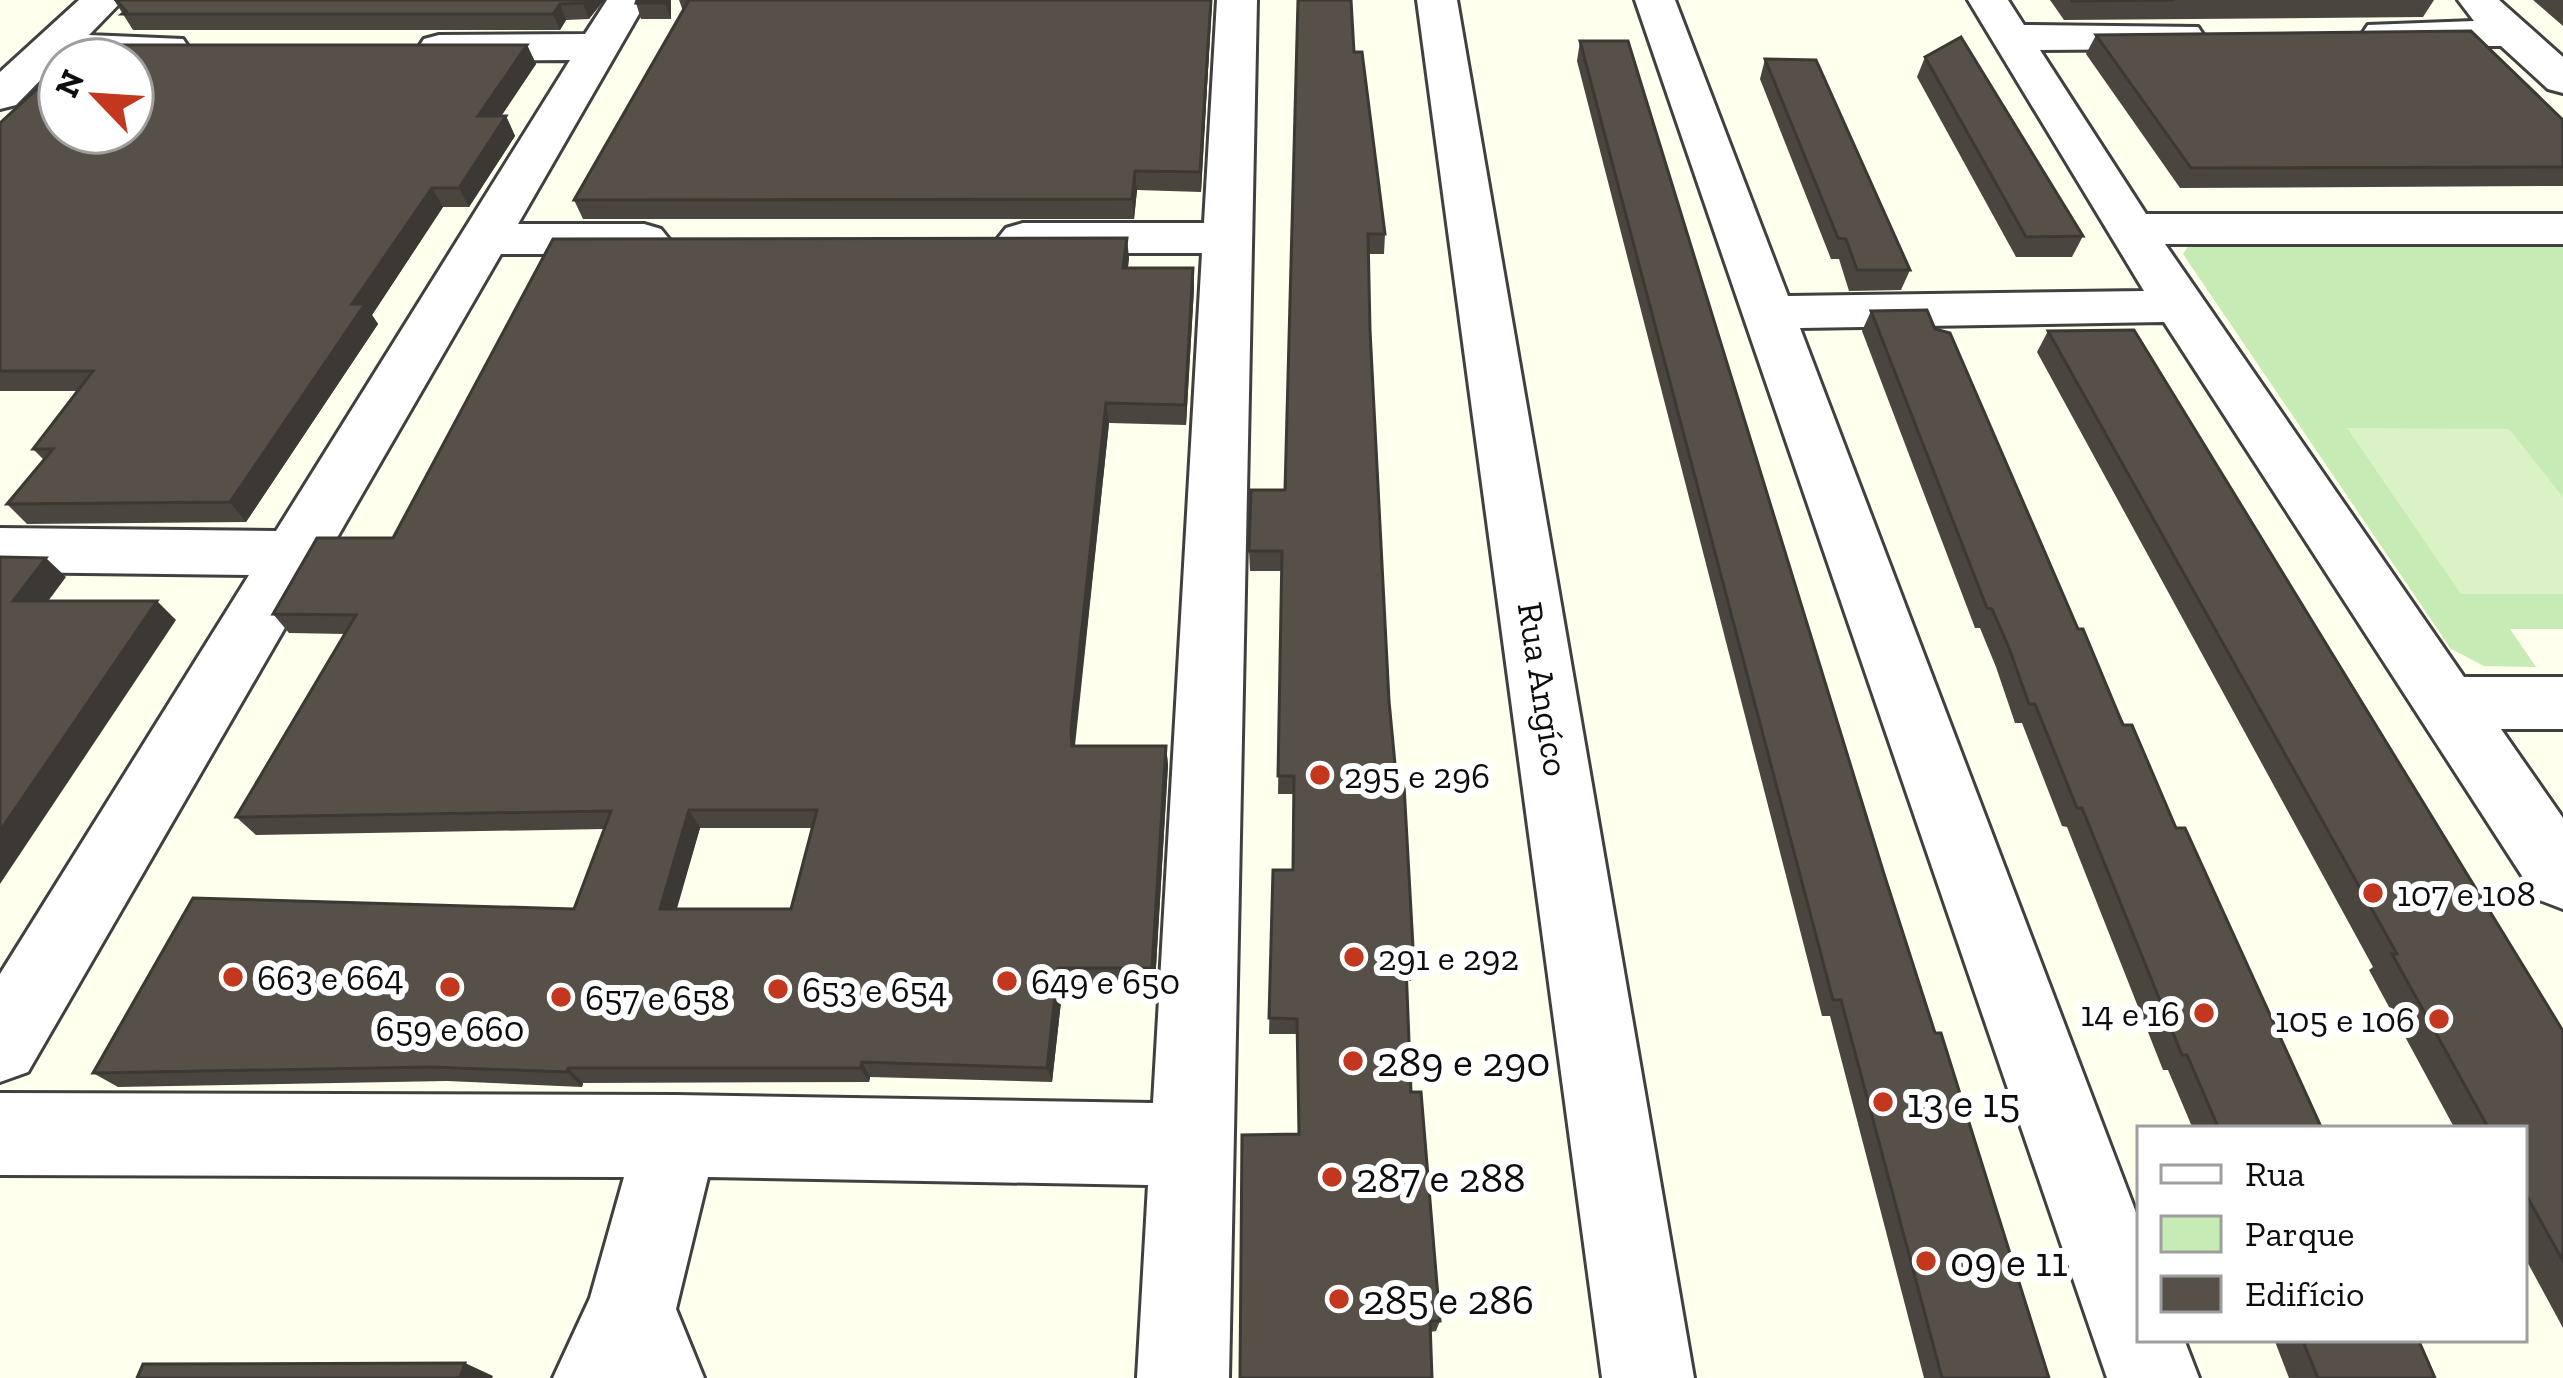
<svg xmlns="http://www.w3.org/2000/svg" width="2563" height="1378" viewBox="0 0 2563 1378" font-family="'Zilla Slab',serif">
<style>
.green{fill:#c6ebb4}
.pitch{fill:#dbf2c7}
.lines{fill:none;stroke-linecap:round;stroke-linejoin:round}
.minor-casing{stroke:#404040;stroke-width:6}
.minor{fill:#fff;fill-rule:evenodd}
.wall{fill:#4a453f;fill-rule:evenodd}
.shaded-wall{fill:#3c3833}
.building{fill:#565049;stroke:#3c3833;stroke-width:3;fill-rule:evenodd}
.poi-dot{fill:#c3371e;stroke:#fff;stroke-width:4.5}
.labels{text-anchor:middle;stroke-width:12;stroke-linejoin:round;paint-order:stroke}
.street-label{font-size:36px;fill:#0d0d0d;stroke:#fff}
.poi-label{font-size:36px;fill:#0d0d0d;stroke:#fff;text-anchor:start}
.near-poi-label{font-size:42px;fill:#0d0d0d;stroke:#fff;text-anchor:start}
</style>
<rect width="100%" height="100%" fill="#ffffed"/>
<path class="green" d="M2191,242H2563V629H2510L2536,667L2484,666L2451,649L2183,254Z"/>
<path class="pitch" d="M2347,428L2509,429L2563,497V594H2461Z"/>
<g class="lines">
<defs>
<g id="minor">
<path d="M79,0H123L89,35L183,39L189,48L183,57L168,61L60,60L16,105L0,109V72Z"/>
<path d="M607,0H647L518,224H644L661,229L669,239L661,249L644,254H501L28,1072L0,1082V974L249,575L0,572V528L276,531L570,60L439,61L424,57L418,48L424,39L439,35L585,34Z"/>
<path d="M1217,0H1257L1229,1378H1137L1148,1185L708,1177L676,1309L704,1378H553L590,1298L624,1177L0,1175V1093L677,1095L1153,1103L1202,253H1023L1006,248L998,238L1006,228L1023,223H1204Z"/>
<path d="M1417,0H1457L1694,1378H1602Z"/>
<path d="M1635,0H1675L1788,296L2144,291L1968,0H2008L2024,25L2198,27L2204,36L2198,45L2183,49L2040,50L2146,214H2563V244H2165L2464,677H2563V729H2501L2563,818V909L2537,899L2164,322L1800,328L2140,1223V1339H2184L2199,1378H2107Z"/>
<path d="M2458,0H2499L2563,57V93L2548,89L2501,46H2383L2368,43L2362,34L2368,25L2474,21Z"/>
</g>
</defs>
<use href="#minor" class="minor-casing"/>
<use href="#minor" class="minor"/>
</g>
<g class="wall">
<path d="M114,0H604L589,19L566,20L560,30H133Z"/>
<path d="M637,0H671V19H641L636,3Z"/>
<path d="M679,0H1212L1201,192L1137,190L1134,219H583L574,200L683,11Z"/>
<path d="M2050,0H2434L2423,17L2064,20Z"/>
<path d="M2533,0H2563V26Z"/>
<path d="M2096,35L2563,120V186L2180,188L2086,54Z"/>
<path d="M1580,41L1884,874L2049,1378H1924L1830,1016H1822L1577,61Z"/>
<path d="M527,45L536,64L501,116H506L515,136L469,207H443L372,315L378,324L246,522L27,524L7,504L44,460L33,449L78,391H0V123Z"/>
<path d="M1354,52L1385,234L1384,254H1368L1370,330L1389,701L1414,965L1411,981H1407L1411,1092L1440,1321L1436,1331L1430,1332L1299,1134L1297,1034H1269L1273,870H1293L1294,794H1278L1282,571H1250L1249,551L1285,490Z"/>
<path d="M1925,57L2083,236L2072,257H2016L1917,77Z"/>
<path d="M1765,59L1910,270L1901,290L1849,291L1839,259H1831L1760,79Z"/>
<path d="M1129,258L1128,268H1193L1194,288L1186,425L1109,423L1075,746H1166L1168,765L1155,984H1063L1052,1082L870,1077L869,1082L583,1083L582,1087L447,1081L118,1087L93,1073L574,909L604,829L256,835L236,817L345,634L289,633L273,614L393,538ZM700,828H812L791,909H676Z"/>
<path d="M1871,311L2078,629L2322,1129H2193L2168,1070H2163L2067,827L2062,826L2022,723H2015L1996,667L1980,628H1975L1862,331Z"/>
<path d="M2048,331L2563,1031V1328L2524,1256V1129H2455L2369,970L2373,967L2037,352Z"/>
<path d="M2274,1339H2418L2435,1378H2289Z"/>
</g>
<g class="shaded-wall">
<path d="M586,0H604L589,19L583,3Z"/>
<path d="M665,0H671V19L665,3Z"/>
<path d="M1211,0H1212L1201,192L1200,172Z"/>
<path d="M560,4L566,20L560,30L553,14Z"/>
<path d="M527,45L536,64L488,136L478,116Z"/>
<path d="M506,116L515,136L469,207L459,188Z"/>
<path d="M1135,171L1137,190L1134,219L1132,199Z"/>
<path d="M432,188L443,207L372,315L378,324L246,522L230,502L352,304Z"/>
<path d="M1127,238L1129,258L1125,287L1123,268Z"/>
<path d="M1193,268L1194,288L1186,425L1185,405Z"/>
<path d="M1106,403L1109,423L1074,749L1076,765L1071,730Z"/>
<path d="M46,558L66,577L34,620L13,601Z"/>
<path d="M157,601L176,620L0,884V831Z"/>
<path d="M1166,746L1168,765L1155,984L1152,968Z"/>
<path d="M689,810L700,828L672,926L660,909Z"/>
<path d="M1058,968L1063,984L1052,1082L1047,1068Z"/>
<path d="M862,1062L870,1077L869,1082L860,1068Z"/>
<path d="M568,1068L583,1083L582,1087L567,1072Z"/>
<path d="M465,1363L493,1376L492,1378H460Z"/>
</g>
<g class="building">
<path d="M116,0H586L583,3L560,4L553,14H122L126,11Z"/>
<path d="M637,0H665V3H636Z"/>
<path d="M689,0H1211L1200,172L1135,171L1132,199L574,200Z"/>
<path d="M1298,0H1351L1354,52H1362L1385,234H1368L1370,330L1389,701L1397,785H1404L1414,965H1406L1411,1092H1421L1440,1321H1430L1432,1378H1240L1242,1135L1299,1134L1297,1019L1269,1018L1273,870H1293L1294,776H1278L1282,551H1249L1251,490H1285Z"/>
<path d="M2072,0H2175L2072,1Z"/>
<path d="M2471,31L2563,120V167L2191,168L2096,35Z"/>
<path d="M1961,37L2083,236L2026,237L1925,57Z"/>
<path d="M1580,41H1628L1884,874L1935,1033H1941L2049,1378H1942L1841,1000H1833Z"/>
<path d="M84,45H527L478,116H506L459,188H432L352,304H365L230,502L7,504L53,449H33L93,371H0V123L60,68V132H132V60H68Z"/>
<path d="M1765,59L1816,60L1910,270H1857L1846,239L1838,238Z"/>
<path d="M1127,238L1123,268H1193L1185,405L1106,403L1071,730L1072,746H1166L1152,968H1058L1047,1068L862,1062L860,1068H568L567,1072L430,1067L93,1073L193,898L574,909L611,811L236,817L356,615L273,614L317,538H393L553,239ZM689,810H817L791,909H660Z"/>
<path d="M1927,310L1935,329L1950,333L2078,629H2083L2123,725H2132L2176,828H2185L2322,1129H2219L2187,1055H2182L2082,808H2077L2035,704H2029L2009,648L1992,609L1987,608L1871,311Z"/>
<path d="M2134,330L2563,1031V1261L2524,1191V1129H2489L2392,954H2397L2048,331Z"/>
<path d="M0,557L46,558L13,601H157L0,831Z"/>
<path d="M2302,1339H2418L2435,1378H2318Z"/>
<path d="M465,1363L460,1378H137L143,1364Z"/>
</g>
<g class="poi-dot">
<circle cx="1320" cy="775" r="12"/>
<circle cx="2373" cy="893" r="12"/>
<circle cx="1354" cy="957" r="12"/>
<circle cx="233" cy="977" r="12"/>
<circle cx="1007" cy="981" r="12"/>
<circle cx="450" cy="987" r="12"/>
<circle cx="778" cy="989" r="12"/>
<circle cx="561" cy="997" r="12"/>
<circle cx="2204" cy="1013" r="12"/>
<circle cx="2439" cy="1019" r="12"/>
<circle cx="1353" cy="1061" r="12"/>
<circle cx="1883" cy="1102" r="12"/>
<circle cx="1332" cy="1177" r="12"/>
<circle cx="1926" cy="1261" r="12"/>
<circle cx="1339" cy="1299" r="12"/>
</g>
<g class="labels">
<g class="street-label">
<text transform="translate(1544 689) rotate(81)" y="13">Rua Angíco</text>
</g>
<g class="poi-label">
<text x="1344" y="788">295 e 296</text>
<text x="2397" y="906">107 e 108</text>
<text x="1378" y="970">291 e 292</text>
<text x="257" y="990">663 e 664</text>
<text x="1031" y="994">649 e 650</text>
<text x="802" y="1002">653 e 654</text>
<text x="585" y="1010">657 e 658</text>
<text x="2180" y="1026" text-anchor="end">14 e 16</text>
<text x="2415" y="1032" text-anchor="end">105 e 106</text>
<text x="450" y="1041" text-anchor="middle">659 e 660</text>
</g>
<g class="near-poi-label">
<text x="1377" y="1076">289 e 290</text>
<text x="1907" y="1117">13 e 15</text>
<text x="1356" y="1192">287 e 288</text>
<text x="1950" y="1276">09 e 11</text>
<text x="1363" y="1314">285 e 286</text>
</g>
</g>
<rect x="2137" y="1126" width="390" height="216" fill="#ffffff" stroke="#9e9e9e" stroke-width="3"/>
<rect x="2161" y="1165" width="60" height="18" fill="#ffffff" stroke="#9e9e9e" stroke-width="3"/>
<text x="2245" y="1186" font-size="36" fill="#0d0d0d">Rua</text>
<rect x="2161" y="1216" width="60" height="36" fill="#c6ebb4" stroke="#9e9e9e" stroke-width="3"/>
<text x="2245" y="1246" font-size="36" fill="#0d0d0d">Parque</text>
<rect x="2161" y="1276" width="60" height="36" fill="#565049" stroke="#9e9e9e" stroke-width="3"/>
<text x="2245" y="1306" font-size="36" fill="#0d0d0d">Edifício</text>
<g transform="translate(96 96) rotate(295)"><circle r="57" fill="#ffffff" stroke="#9e9e9e" stroke-width="3"/>
<path d="M0-9L21 45L0 30L-21 45Z" fill="#c3371e"/>
<text y="-18" font-size="33" font-weight="bold" text-anchor="middle" fill="#0d0d0d">N</text>
</g>
</svg>
